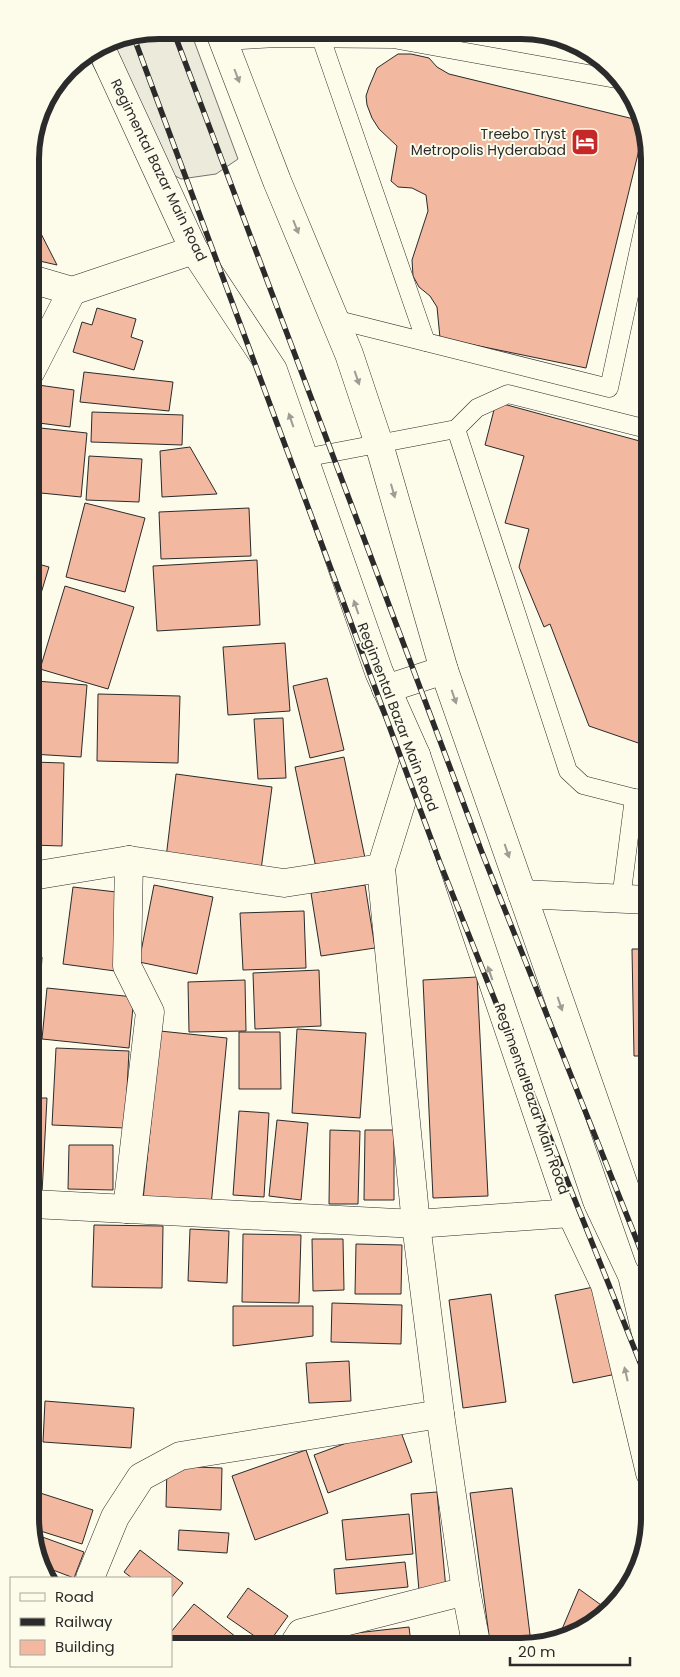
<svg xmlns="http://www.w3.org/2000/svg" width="680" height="1677" viewBox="0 0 680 1677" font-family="Poppins,sans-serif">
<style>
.parking{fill:#eceadb;stroke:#74746e}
.building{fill:#f2b8a0;stroke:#2b2b2b}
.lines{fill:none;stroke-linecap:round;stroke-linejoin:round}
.service-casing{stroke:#2b2b2b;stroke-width:19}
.minor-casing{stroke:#2b2b2b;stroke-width:29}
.tertiary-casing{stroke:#2b2b2b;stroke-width:29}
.secondary-casing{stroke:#2b2b2b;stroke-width:29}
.service{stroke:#fdfbea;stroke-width:18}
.minor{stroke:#fdfbea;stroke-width:28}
.tertiary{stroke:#fdfbea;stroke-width:28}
.secondary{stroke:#fdfbea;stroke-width:28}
.rail-casing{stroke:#2b2b2b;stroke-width:5.5}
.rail{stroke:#fdfbea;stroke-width:4;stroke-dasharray:11;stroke-linecap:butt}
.oneway{fill:#9e9d94}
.labels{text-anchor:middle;stroke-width:4;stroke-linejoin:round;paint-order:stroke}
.poi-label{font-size:14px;fill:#2b2b2b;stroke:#fdfbea;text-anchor:end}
.street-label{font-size:14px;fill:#2b2b2b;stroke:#fdfbea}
.rim{fill:none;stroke:#2b2b2b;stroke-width:6}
</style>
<rect width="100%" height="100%" fill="#fdfbea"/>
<path class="parking" d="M159,30H190L238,159L216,174L181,179L143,159L87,54L110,40Z"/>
<g class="building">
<path d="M398,54H411L429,58L437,67L449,74L642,121L645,125L586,368L440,338L437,307L430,296L419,287L413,276L412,260L428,211L426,195L412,188L398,187L391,181L397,146L379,129L372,118L367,105L366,96L369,87L377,68Z"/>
<path d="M30,212L57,265L31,259Z"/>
<path d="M97,308L136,319L131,337L143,341L134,370L73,352L82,322L92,325Z"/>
<path d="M84,372L173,382L169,411L80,402Z"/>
<path d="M31,384L74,390L70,427L31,422Z"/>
<path d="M496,402L647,443V746L589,726L550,624L544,627L519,567L529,529L505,523L524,456L485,445Z"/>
<path d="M92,412L183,415L182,445L91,442Z"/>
<path d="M31,427L87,433L81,497L31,492Z"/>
<path d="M190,447L217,494L162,497L160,451Z"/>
<path d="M89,456L142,459L139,502L86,500Z"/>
<path d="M85,503L145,518L125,592L66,577Z"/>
<path d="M249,508L251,556L161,559L159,512Z"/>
<path d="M257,560L260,625L157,631L153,566Z"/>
<path d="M31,562L49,567L32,623Z"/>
<path d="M65,586L134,607L108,689L40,669Z"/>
<path d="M285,643L290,711L228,715L223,647Z"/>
<path d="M327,678L344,750L310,758L293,686Z"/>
<path d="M36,681L87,685L81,757L32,754Z"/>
<path d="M98,694L180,696L178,763L97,761Z"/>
<path d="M283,718L286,778L258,779L254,719Z"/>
<path d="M344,757L365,858L316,868L295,767Z"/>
<path d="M32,762L64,763L62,846L32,845Z"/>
<path d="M176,774L272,787L261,870L166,858Z"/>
<path d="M154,885L213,897L197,974L139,962Z"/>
<path d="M365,885L375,948L321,956L311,893Z"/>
<path d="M73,887L125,893L115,971L63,964Z"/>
<path d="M304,911L306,968L243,970L240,913Z"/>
<path d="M632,949H648V1056H634Z"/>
<path d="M33,957H42L36,1056H33Z"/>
<path d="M319,970L321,1026L255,1029L253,973Z"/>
<path d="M477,977L488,1196L433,1198L423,980Z"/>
<path d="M245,980L246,1031L189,1032L188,982Z"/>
<path d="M47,988L134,997L129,1048L42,1039Z"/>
<path d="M297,1029L366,1033L360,1118L292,1113Z"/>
<path d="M160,1031L227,1038L211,1206L143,1200Z"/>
<path d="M239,1032H280L281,1089H239Z"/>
<path d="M56,1048L129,1051L125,1128L52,1125Z"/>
<path d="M33,1098H47L42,1193H33Z"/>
<path d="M239,1111L269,1113L264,1197L233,1195Z"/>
<path d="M277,1120L308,1123L301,1200L269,1196Z"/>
<path d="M330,1130L360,1131L358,1204H329Z"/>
<path d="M365,1130H394V1200H364Z"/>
<path d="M69,1145H113V1190L68,1189Z"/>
<path d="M94,1225L163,1226L162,1288L92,1287Z"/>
<path d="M190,1229L229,1231L227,1283L188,1281Z"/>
<path d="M243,1234L301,1235L299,1303L242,1302Z"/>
<path d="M312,1239H343L344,1290L313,1291Z"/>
<path d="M356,1244L402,1245L401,1294H355Z"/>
<path d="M603,1285L621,1373L573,1383L555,1295Z"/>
<path d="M491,1294L506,1402L463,1408L449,1300Z"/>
<path d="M332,1303L402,1305L401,1344L331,1342Z"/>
<path d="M233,1306H313V1336L233,1346Z"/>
<path d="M349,1361L351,1401L309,1403L306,1363Z"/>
<path d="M45,1401L134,1408L131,1448L43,1442Z"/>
<path d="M398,1424L412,1462L328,1493L314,1455Z"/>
<path d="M306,1450L328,1513L255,1540L232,1476Z"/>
<path d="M167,1466L222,1468L221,1510L166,1507Z"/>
<path d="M512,1488L531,1643H490L470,1493Z"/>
<path d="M34,1491L93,1510L82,1544L34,1529Z"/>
<path d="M437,1492L446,1589L419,1591L411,1494Z"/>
<path d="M409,1514L413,1554L346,1560L342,1520Z"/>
<path d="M179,1530L229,1533L227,1553L178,1550Z"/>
<path d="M34,1534L84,1552L74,1578L45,1567L34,1551Z"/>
<path d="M140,1550L183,1583L171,1598V1578H132L124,1572Z"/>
<path d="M405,1562L408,1587L336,1594L334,1569Z"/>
<path d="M248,1588L288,1616L268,1644H266L227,1617Z"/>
<path d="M579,1589L608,1610L592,1625L557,1641Z"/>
<path d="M194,1604L245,1644H174L171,1642V1632Z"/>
<path d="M409,1627L411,1643L348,1644L347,1634Z"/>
</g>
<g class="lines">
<defs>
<g id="service">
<path d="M321,38L426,342"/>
<path d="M223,41L278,38L393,39L616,79"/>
<path d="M334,319L609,388L646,217"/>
<path d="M456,429L568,771L583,785L634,798L648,799"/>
<path d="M304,458L456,429L477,408L508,394L647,429"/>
<path d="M621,899L634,798"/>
</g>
<g id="minor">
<path d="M31,279L72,291L194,250"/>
<path d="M31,371L72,291"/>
<path d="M416,755L381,868L416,1224L440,1414L466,1591L476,1643"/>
<path d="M32,876L129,860L284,883L381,868"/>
<path d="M33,1204L416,1224L571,1213"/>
<path d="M127,1209L150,1012L127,966L129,860"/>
<path d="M90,1578L115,1517L141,1477L180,1456L440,1414"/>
<path d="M294,1644L301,1633L466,1591"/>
</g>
<path id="tertiary" d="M522,894L648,900"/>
<g id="secondary">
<path d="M219,30L277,181L349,354L379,444L444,670L649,1257"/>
<path d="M100,46L194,250L273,370L379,672L416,755L571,1213L605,1285L650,1473"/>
<path d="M386,689L444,670"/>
</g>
</defs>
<use href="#service" class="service-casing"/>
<use href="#minor" class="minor-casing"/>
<use href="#tertiary" class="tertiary-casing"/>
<use href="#secondary" class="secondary-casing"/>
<use href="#service" class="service"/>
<use href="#minor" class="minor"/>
<use href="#tertiary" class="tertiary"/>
<use href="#secondary" class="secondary"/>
<defs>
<g id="rail">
<path d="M173,30L481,850L649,1271"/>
<path d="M133,35L440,863L649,1385"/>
</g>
</defs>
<use href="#rail" class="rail-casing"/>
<use href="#rail" class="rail"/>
</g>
<defs><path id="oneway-solid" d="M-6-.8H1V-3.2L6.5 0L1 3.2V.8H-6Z" transform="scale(1.25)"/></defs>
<g class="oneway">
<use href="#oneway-solid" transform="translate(237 76) rotate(69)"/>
<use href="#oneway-solid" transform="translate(296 227) rotate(68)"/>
<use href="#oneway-solid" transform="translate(357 378) rotate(71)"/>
<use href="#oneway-solid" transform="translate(291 420) rotate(-109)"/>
<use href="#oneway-solid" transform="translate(393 491) rotate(74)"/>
<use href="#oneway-solid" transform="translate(356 607) rotate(-109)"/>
<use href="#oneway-solid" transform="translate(454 697) rotate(71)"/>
<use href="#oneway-solid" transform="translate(507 851) rotate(71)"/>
<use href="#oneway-solid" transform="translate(490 973) rotate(-109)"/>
<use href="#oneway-solid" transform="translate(560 1004) rotate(71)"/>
<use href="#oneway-solid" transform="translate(626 1374) rotate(-103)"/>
</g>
<defs>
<symbol id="hotel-square" viewBox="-11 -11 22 22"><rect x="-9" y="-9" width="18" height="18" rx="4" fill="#c62828" stroke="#fdfbea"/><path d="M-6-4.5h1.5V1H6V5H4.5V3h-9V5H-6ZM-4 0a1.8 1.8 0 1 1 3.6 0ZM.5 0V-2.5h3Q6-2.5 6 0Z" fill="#fff"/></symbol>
</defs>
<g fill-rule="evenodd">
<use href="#hotel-square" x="569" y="126" width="32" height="32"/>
</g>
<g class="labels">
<g class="poi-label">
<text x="566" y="139">Treebo Tryst<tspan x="566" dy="16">Metropolis Hyderabad</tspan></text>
</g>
<g class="street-label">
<text transform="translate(159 170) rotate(64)" y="5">Regimental Bazar Main Road</text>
<text transform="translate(398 717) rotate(69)" y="5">Regimental Bazar Main Road</text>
<text transform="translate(532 1099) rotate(71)" y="5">Regimental Bazar Main Road</text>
</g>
</g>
<path d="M0 0H680V1677H0ZM159 39H521A120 120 0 0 1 641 159V1518A120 120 0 0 1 521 1638H159A120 120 0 0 1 39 1518V159A120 120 0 0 1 159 39Z" fill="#fdfbea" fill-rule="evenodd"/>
<path class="rim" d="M159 39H521A120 120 0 0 1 641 159V1518A120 120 0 0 1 521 1638H159A120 120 0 0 1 39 1518V159A120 120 0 0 1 159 39Z"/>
<rect x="10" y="1577" width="162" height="90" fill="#fdfbea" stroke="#a9a89e"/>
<rect x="20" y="1593" width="25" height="8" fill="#fdfbea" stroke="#a9a89e"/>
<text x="55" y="1602" font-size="15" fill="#2b2b2b">Road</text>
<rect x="20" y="1618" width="25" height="8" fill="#2b2b2b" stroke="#a9a89e"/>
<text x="55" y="1627" font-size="15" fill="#2b2b2b">Railway</text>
<rect x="20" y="1640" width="25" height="15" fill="#f2b8a0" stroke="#a9a89e"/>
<text x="55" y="1652" font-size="15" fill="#2b2b2b">Building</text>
<path d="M510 1657v8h120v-8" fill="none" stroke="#2b2b2b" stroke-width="2.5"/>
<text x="518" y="1657" font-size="15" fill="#2b2b2b" stroke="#fdfbea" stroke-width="4" paint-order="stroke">20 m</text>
</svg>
